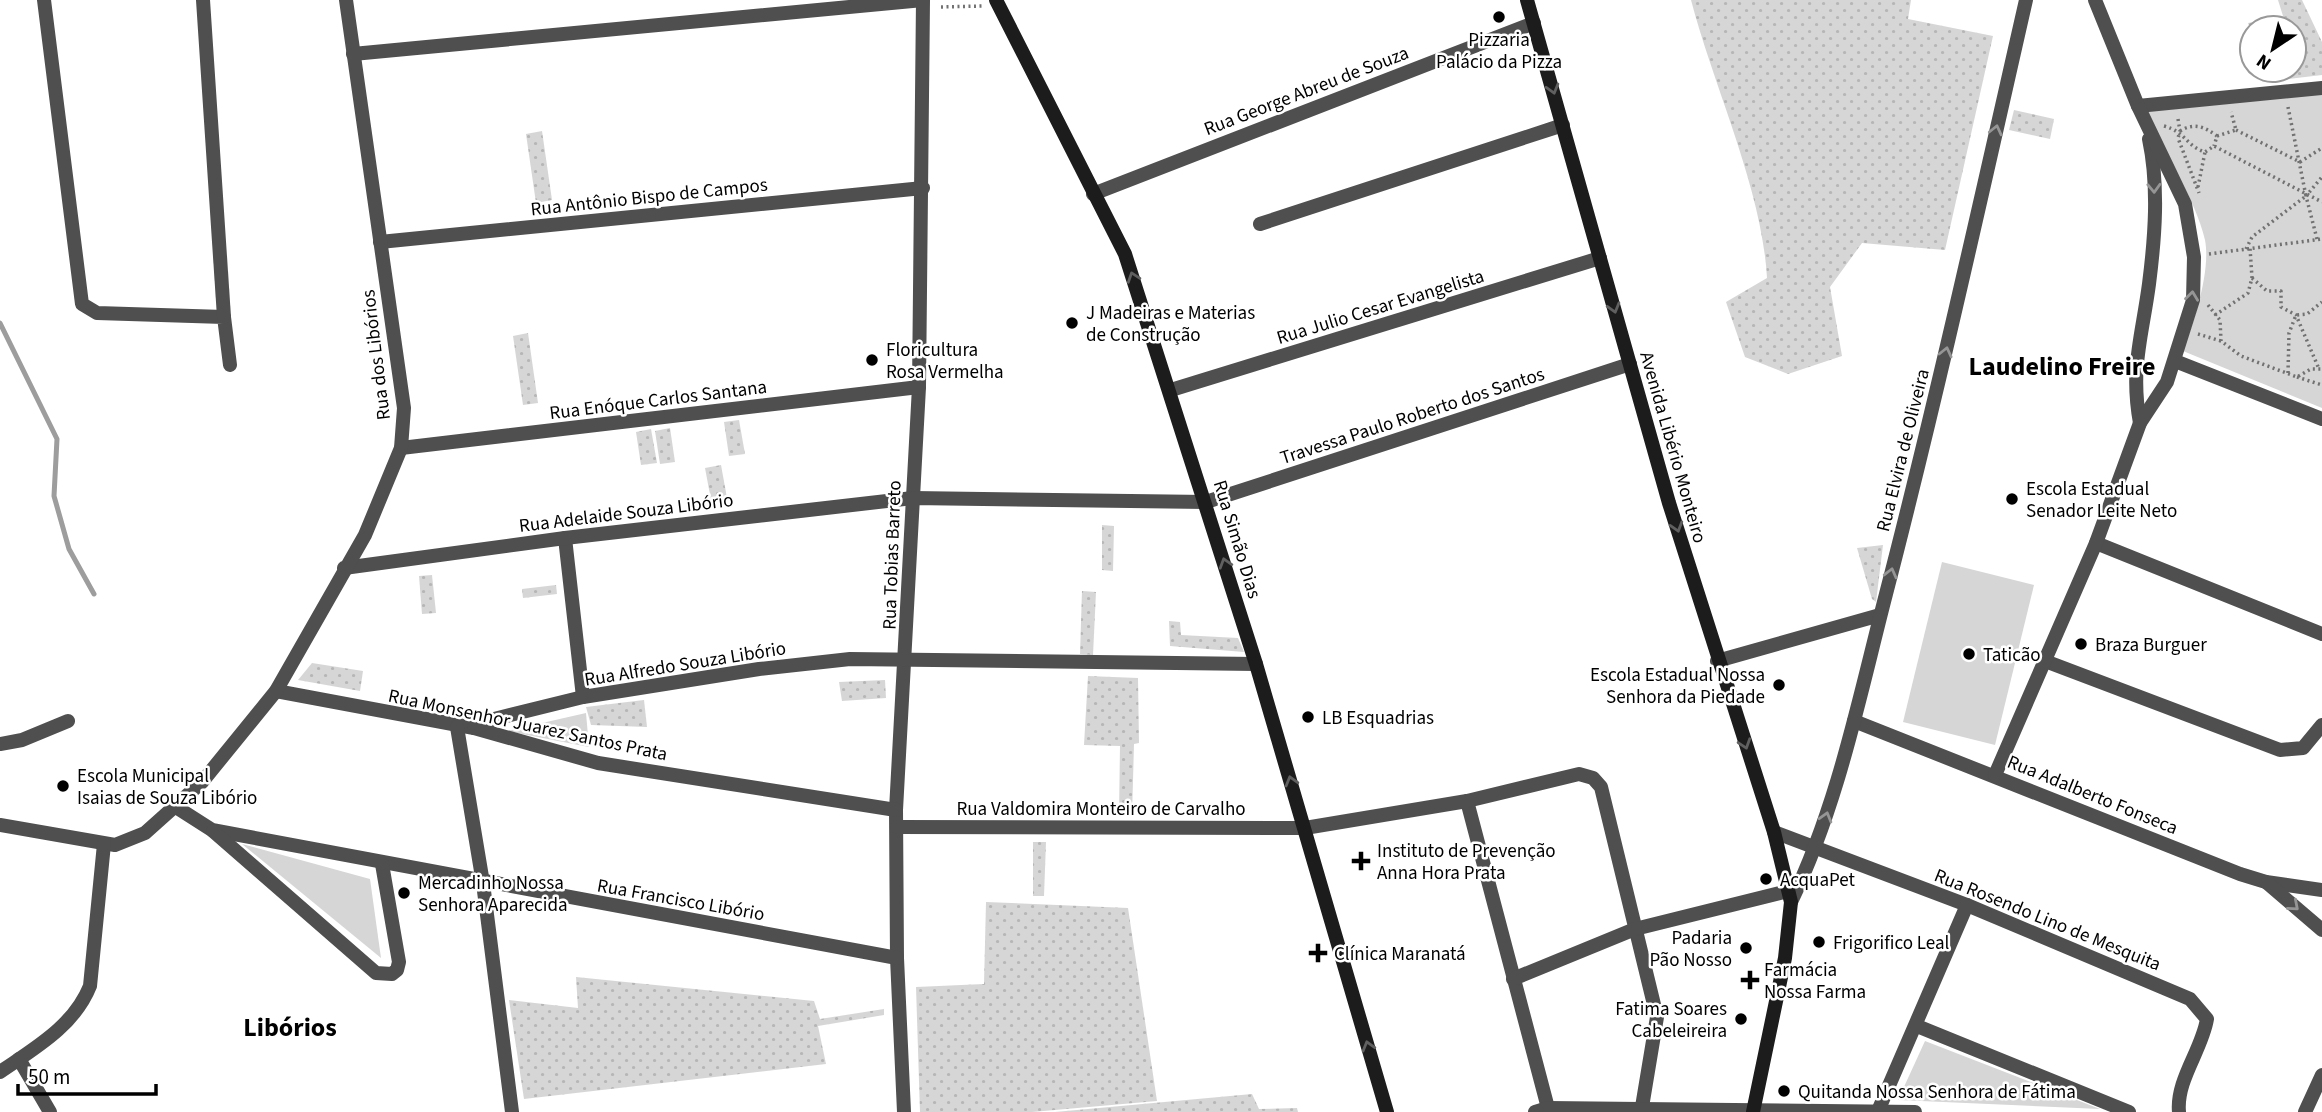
<svg xmlns="http://www.w3.org/2000/svg" width="2322" height="1112" viewBox="0 0 2322 1112" font-family="'Source Sans 3',sans-serif">
<style>
.grass{fill:url(#grass-dots)}
.park{fill:#d6d6d6}
.lines{fill:none;stroke-linecap:round;stroke-linejoin:round}
.stream{stroke:#9d9d9d;stroke-width:5}
.path{stroke:#717171;stroke-width:3.5;stroke-dasharray:2 3.5;stroke-linecap:butt}
.street{stroke:#4f4f4f;stroke-width:14}
.secondary{stroke:#1c1c1c;stroke-width:14}
.oneway{stroke:#606060}
.oneway2{stroke:#959595}
.poi-dot{fill:#000;stroke:#fff;stroke-width:2.5}
.labels{text-anchor:middle;stroke-width:5;stroke-linejoin:round;paint-order:stroke}
.poi-label{font-size:19px;fill:#000;stroke:#fff;text-anchor:start}
.street-label{font-size:19px;fill:#000;stroke:#fff}
.district-label{font-size:26px;font-weight:bold;fill:#000;stroke:#fff}
</style>
<defs>
<pattern id="grass-dots" width="8" height="8" patternUnits="userSpaceOnUse" patternTransform="scale(1.75)"><rect width="8" height="8" fill="#d6d6d6"/><path d="M2 2h.1M6 6h.1" fill="none" stroke="#b6b6b6" stroke-width="1.8" stroke-linecap="round"/></pattern>
</defs>
<rect width="100%" height="100%" fill="#fff"/>
<g class="grass">
<path d="M1691,0H1911L1908,19L1993,36L1945,250L1862,243L1830,287L1842,356L1788,374L1745,357L1726,302L1767,278C1762,188 1714,88 1691,0Z"/>
<path d="M2278,0H2302L2322,42V75L2272,81L2267,70H2294V28H2252V34L2248,23L2283,16Z"/>
<path d="M2014,110L2054,119L2050,139L2009,130Z"/>
<path d="M542,131L552,200L536,203L526,134Z"/>
<path d="M528,333L538,403L523,405L513,336Z"/>
<path d="M739,420L745,454L729,456L724,422Z"/>
<path d="M670,428L675,462L660,464L655,431Z"/>
<path d="M651,429L657,463L641,465L636,432Z"/>
<path d="M721,465L727,498L711,500L705,468Z"/>
<path d="M1102,525L1114,526L1113,571L1102,570Z"/>
<path d="M1883,545L1876,602L1872,599L1857,548Z"/>
<path d="M432,575L436,613L422,614L419,576Z"/>
<path d="M556,585L557,594L523,598L522,589Z"/>
<path d="M1082,591L1096,592L1093,655L1080,654Z"/>
<path d="M1169,621L1180,622L1181,635L1238,638L1244,652L1170,646Z"/>
<path d="M312,663L363,671L360,691L298,680Z"/>
<path d="M1088,676L1138,678L1139,743L1134,744L1132,816L1119,815L1120,746L1084,745Z"/>
<path d="M885,680L886,698L842,701L839,682Z"/>
<path d="M644,700L647,727L591,725L586,707Z"/>
<path d="M1033,842H1046L1044,896H1033Z"/>
<path d="M986,902L1128,908L1157,1101L1032,1112H920L916,987L984,984Z"/>
<path d="M576,977L814,1001L820,1019L884,1009V1015L818,1026L826,1064L524,1099L509,1000L578,1008Z"/>
<path d="M1252,1094L1259,1109L1297,1108L1298,1112H1055Z"/>
</g>
<g class="park">
<path d="M2322,94V408L2183,351C2194,322 2211,271 2205,240C2196,200 2163,148 2143,112Z"/>
<path d="M1942,562L2034,585L1995,745L1903,722Z"/>
<path d="M586,713L589,747L507,731Z"/>
<path d="M242,844L370,879L381,958Z"/>
<path d="M1925,1041L2100,1109L1898,1100Z"/>
</g>
<g class="lines">
<path class="stream" d="M0,323L57,439L54,496L69,549L94,594"/>
<g class="path">
<path d="M941,7L982,6"/>
<path d="M2288,107L2306,196"/>
<path d="M2178,119L2180,131L2178,138L2199,193"/>
<path d="M2164,126C2186,132 2186,146 2205,152L2214,146L2322,202"/>
<path d="M2236,130L2300,162L2322,148"/>
<path d="M2180,131C2194,122 2205,127 2217,136L2214,146"/>
<path d="M2217,136L2236,130L2231,112"/>
<path d="M2198,187L2205,152"/>
<path d="M2317,239L2306,196L2322,177"/>
<path d="M2246,249L2252,237L2306,196"/>
<path d="M2209,254L2322,239"/>
<path d="M2252,278L2267,291H2281V307L2296,315L2319,369"/>
<path d="M2208,305L2220,320L2221,341L2241,356L2297,377L2311,369H2322"/>
<path d="M2215,315L2248,293L2252,278L2250,248"/>
<path d="M2198,334L2221,341"/>
<path d="M2288,373L2289,333L2296,315L2307,314L2322,302"/>
<path d="M2297,377L2322,385"/>
</g>
<g class="street">
<path d="M44,0L82,304L97,313L224,317L230,365"/>
<path d="M203,0L224,317"/>
<path d="M353,54L923,0L919,387L896,810L897,958L904,1112"/>
<path d="M2138,106L2322,88"/>
<path d="M1093,194L1534,23"/>
<path d="M1260,224L1563,125"/>
<path d="M380,242L923,188"/>
<path d="M2175,361L2322,419"/>
<path d="M1171,390L1600,258"/>
<path d="M2140,423C2130,368 2142,337 2149,284C2155,237 2159,186 2149,139"/>
<path d="M401,448L919,387"/>
<path d="M565,538L583,697"/>
<path d="M2096,543L2322,634"/>
<path d="M344,568L565,538L913,498L1206,502L1630,364"/>
<path d="M1717,661L1880,615"/>
<path d="M2045,661L2280,750L2303,748L2322,725"/>
<path d="M276,691L474,728L598,763L896,810"/>
<path d="M1854,721L2240,874L2266,882L2322,890"/>
<path d="M457,727L483,883L512,1112"/>
<path d="M474,728L494,719L583,697L759,669L850,659L1256,664"/>
<path d="M0,744L22,740L68,721"/>
<path d="M1995,775L2096,543L2140,423L2167,382L2193,300L2194,257L2185,204L2138,106L2095,0"/>
<path d="M1467,801L1548,1108"/>
<path d="M176,807L212,830L897,958"/>
<path d="M0,825L115,845L145,833L202,782L276,691L365,535L401,448L404,408L346,0"/>
<path d="M897,827L1305,828L1467,801L1579,774L1593,778L1601,787L1657,1017L1642,1107"/>
<path d="M213,831L376,973L392,974L397,970L399,962L382,864"/>
<path d="M1774,832L1967,905L2190,999L2207,1019C2202,1050 2176,1080 2179,1112"/>
<path d="M2266,882L2322,930"/>
<path d="M1791,902C1838,805 1859,698 1886,594C1937,397 1981,198 2026,0"/>
<path d="M1513,979L1635,929L1788,891"/>
<path d="M1917,1026L2129,1112"/>
<path d="M19,1059L50,1112"/>
<path d="M0,1072C35,1048 74,1026 90,986L104,844"/>
<path d="M1878,1111L1967,905"/>
<path d="M1535,1112L1548,1108L1915,1112"/>
<path d="M2305,1112L2322,1075"/>
</g>
<g class="secondary">
<path d="M996,0L1125,254L1256,664L1387,1112"/>
<path d="M1527,0L1669,503L1774,832L1791,902L1785,958L1753,1112"/>
</g>
</g>
<defs><path id="oneway-chevron" d="M-2-3.5L2.5 0L-2 3.5" fill="none" stroke-width="1.6" stroke-linecap="round" stroke-linejoin="round" transform="scale(1.75)"/></defs>
<g class="oneway">
<use href="#oneway-chevron" transform="translate(1553 89) rotate(74)"/>
<use href="#oneway-chevron" transform="translate(1133 277) rotate(-109)"/>
<use href="#oneway-chevron" transform="translate(1614 308) rotate(74)"/>
<use href="#oneway-chevron" transform="translate(1677 527) rotate(73)"/>
<use href="#oneway-chevron" transform="translate(1225 563) rotate(-107)"/>
<use href="#oneway-chevron" transform="translate(1745 744) rotate(72)"/>
<use href="#oneway-chevron" transform="translate(1291 781) rotate(-106)"/>
<use href="#oneway-chevron" transform="translate(1368 1046) rotate(-106)"/>
</g>
<g class="oneway2">
<use href="#oneway-chevron" transform="translate(1996 130) rotate(-77)"/>
<use href="#oneway-chevron" transform="translate(2154 188) rotate(88)"/>
<use href="#oneway-chevron" transform="translate(2192 296) rotate(-83)"/>
<use href="#oneway-chevron" transform="translate(1946 352) rotate(-77)"/>
<use href="#oneway-chevron" transform="translate(1891 573) rotate(-76)"/>
<use href="#oneway-chevron" transform="translate(1826 817) rotate(-74)"/>
<use href="#oneway-chevron" transform="translate(2294 906) rotate(41)"/>
</g>
<g class="poi-dot">
<circle cx="1499" cy="17" r="7"/>
<circle cx="1072" cy="323" r="7"/>
<circle cx="872" cy="360" r="7"/>
<circle cx="2012" cy="499" r="7"/>
<circle cx="2081" cy="644" r="7"/>
<circle cx="1969" cy="654" r="7"/>
<circle cx="1779" cy="685" r="7"/>
<circle cx="1308" cy="717" r="7"/>
<circle cx="63" cy="786" r="7"/>
<path d="M1357.5 850.5h7v7h7v7h-7v7h-7v-7h-7v-7h7z"/>
<circle cx="1766" cy="879" r="7"/>
<circle cx="404" cy="893" r="7"/>
<circle cx="1819" cy="942" r="7"/>
<circle cx="1746" cy="948" r="7"/>
<path d="M1314.5 942.5h7v7h7v7h-7v7h-7v-7h-7v-7h7z"/>
<path d="M1746.5 969.5h7v7h7v7h-7v7h-7v-7h-7v-7h7z"/>
<circle cx="1741" cy="1019" r="7"/>
<circle cx="1784" cy="1091" r="7"/>
</g>
<g class="labels">
<g class="poi-label">
<text x="1499" y="46" text-anchor="middle">Pizzaria<tspan x="1499" dy="22">Palácio da Pizza</tspan></text>
<text x="1086" y="319">J Madeiras e Materias<tspan x="1086" dy="22">de Construção</tspan></text>
<text x="886" y="356">Floricultura<tspan x="886" dy="22">Rosa Vermelha</tspan></text>
<text x="2026" y="495">Escola Estadual<tspan x="2026" dy="22">Senador Leite Neto</tspan></text>
<text x="2095" y="651">Braza Burguer</text>
<text x="1983" y="661">Taticão</text>
<text x="1765" y="681" text-anchor="end">Escola Estadual Nossa<tspan x="1765" dy="22">Senhora da Piedade</tspan></text>
<text x="1322" y="724">LB Esquadrias</text>
<text x="77" y="782">Escola Municipal<tspan x="77" dy="22">Isaias de Souza Libório</tspan></text>
<text x="1377" y="857">Instituto de Prevenção<tspan x="1377" dy="22">Anna Hora Prata</tspan></text>
<text x="1780" y="886">AcquaPet</text>
<text x="418" y="889">Mercadinho Nossa<tspan x="418" dy="22">Senhora Aparecida</tspan></text>
<text x="1732" y="944" text-anchor="end">Padaria<tspan x="1732" dy="22">Pão Nosso</tspan></text>
<text x="1833" y="949">Frigorifico Leal</text>
<text x="1334" y="960">Clínica Maranatá</text>
<text x="1764" y="976">Farmácia<tspan x="1764" dy="22">Nossa Farma</tspan></text>
<text x="1727" y="1015" text-anchor="end">Fatima Soares<tspan x="1727" dy="22">Cabeleireira</tspan></text>
<text x="1798" y="1098">Quitanda Nossa Senhora de Fátima</text>
</g>
<g class="street-label">
<text transform="translate(1306 90) rotate(-21)" y="7">Rua George Abreu de Souza</text>
<text transform="translate(649 196) rotate(-6)" y="7">Rua Antônio Bispo de Campos</text>
<text transform="translate(1380 306) rotate(-17)" y="7">Rua Julio Cesar Evangelista</text>
<text transform="translate(375 355) rotate(-97)" y="7">Rua dos Libórios</text>
<text transform="translate(658 399) rotate(-7)" y="7">Rua Enóque Carlos Santana</text>
<text transform="translate(1412 415) rotate(-18)" y="7">Travessa Paulo Roberto dos Santos</text>
<text transform="translate(1674 447) rotate(74)" y="7">Avenida Libério Monteiro</text>
<text transform="translate(1902 450) rotate(-76)" y="7">Rua Elvira de Oliveira</text>
<text transform="translate(626 512) rotate(-7)" y="7">Rua Adelaide Souza Libório</text>
<text transform="translate(1238 539) rotate(73)" y="7">Rua Simão Dias</text>
<text transform="translate(891 555) rotate(-88)" y="7">Rua Tobias Barreto</text>
<text transform="translate(685 663) rotate(-9)" y="7">Rua Alfredo Souza Libório</text>
<text transform="translate(528 724) rotate(12)" y="7">Rua Monsenhor Juarez Santos Prata</text>
<text transform="translate(2093 794) rotate(22)" y="7">Rua Adalberto Fonseca</text>
<text x="1101" y="815">Rua Valdomira Monteiro de Carvalho</text>
<text transform="translate(681 899) rotate(10)" y="7">Rua Francisco Libório</text>
<text transform="translate(2048 919) rotate(22)" y="7">Rua Rosendo Lino de Mesquita</text>
</g>
<g class="district-label">
<text x="2062" y="375">Laudelino Freire</text>
<text x="290" y="1036">Libórios</text>
</g>
</g>
<g transform="translate(2273 49) rotate(215)"><circle r="33" fill="#ffffff" stroke="#999999" stroke-width="2"/>
<path d="M0-5L12 26L0 18L-12 26Z" fill="#000000"/>
<text y="-10" font-size="19" font-weight="bold" text-anchor="middle" fill="#000000">N</text>
</g>
<path d="M18 1084v10h138v-10" fill="none" stroke="#000000" stroke-width="3.5"/>
<text x="28" y="1084" font-size="21" fill="#000000" stroke="#ffffff" stroke-width="5" paint-order="stroke">50 m</text>
</svg>
